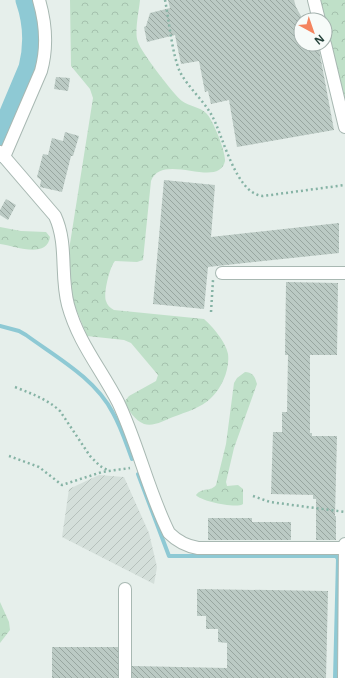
<svg xmlns="http://www.w3.org/2000/svg" width="345" height="678" viewBox="0 0 345 678" font-family="'Noto Sans',sans-serif">
<style>
.industrial{fill:url(#industrial-furrows)}
.forest{fill:url(#forest-crowns)}
.lines{fill:none;stroke-linecap:round;stroke-linejoin:round}
.stream{stroke:#8ec9d4;stroke-width:4}
.river{stroke:#8ec9d4;stroke-width:25}
.building{fill:url(#building-back-hatch)}
.street-casing{stroke:#a8b8b2;stroke-width:14}
.path{stroke:#86b3a5;stroke-width:2.5;stroke-dasharray:2 3;stroke-linecap:butt}
.street{stroke:#fff;stroke-width:12}
</style>
<defs>
<pattern id="industrial-furrows" width="10" height="10" patternUnits="userSpaceOnUse"><rect width="10" height="10" fill="#d4dfda"/><path d="M-1 1l2-2M0 10L10 0M9 11l2-2" fill="none" stroke="#b6c1bc"/></pattern>
<pattern id="forest-crowns" width="20" height="18" patternUnits="userSpaceOnUse"><rect width="20" height="18" fill="#bfe0c8"/><path d="M2 6a3 3 0 1 1 6 0M12 15a3 3 0 1 1 6 0" fill="none" stroke="#a4c1ad"/></pattern>
<pattern id="building-back-hatch" width="6" height="6" patternUnits="userSpaceOnUse"><rect width="6" height="6" fill="#bbcac4"/><path d="M-1 5l2 2M0 0l6 6M5-1l2 2" fill="none" stroke="#98a6a0"/></pattern>
</defs>
<rect width="100%" height="100%" fill="#e6efeb"/>
<path class="industrial" d="M99,475L124,477L149,533L157,567L154,584L62,537L69,489Z"/>
<g class="forest">
<path d="M70,0H140C139,11 134,33 138,42C141,52 174,95 182,101C189,106 200,107 206,113C213,119 226,153 225,161C219,190 162,151 151,181L143,260L137,262L115,261C110,266 103,294 106,301C107,305 110,308 114,310L204,319C212,326 226,342 228,354C230,369 222,388 211,398C201,408 186,412 173,417C165,420 154,427 144,424C135,420 128,411 125,401L129,396L156,381L158,375L131,343L124,340L87,336L74,304L71,288L69,250L93,98L90,89L71,66Z"/>
<path d="M319,0H345V106Z"/>
<path d="M0,227L21,231L46,232L50,237C47,259 15,246 0,244Z"/>
<path d="M245,372C253,372 255,377 257,384L234,448L226,482L227,486L238,485L243,489V504C237,509 200,501 196,495C202,487 211,492 216,485L226,444L234,383L237,378Z"/>
<path d="M0,602L9,622L10,630L0,643Z"/>
</g>
<g class="lines">
<g class="stream">
<path d="M0,326L19,331L26,335C56,357 95,378 113,413C121,427 126,443 132,459"/>
<path d="M138,474L169,556H336L338,559L335,678"/>
</g>
<path class="river" d="M2,137L31,68C37,44 36,23 28,0"/>
</g>
<g class="building">
<path d="M168,0H294L296,7L301,16V44H318L334,130L237,147L229,100L211,104L208,91L205,92L199,61L181,64L175,35L147,42L144,27L146,26L150,13L170,8Z"/>
<path d="M56,77L70,78L68,91L54,89Z"/>
<path d="M65,132L79,136L73,156H71L62,192L40,187L41,180L37,177L43,154L48,155L52,138L63,141Z"/>
<path d="M164,180L215,185L211,237L339,223V253L208,267L204,309L153,304Z"/>
<path d="M6,199L16,205L8,220L0,215V210Z"/>
<path d="M286,282L338,283L337,355H310V433H312V436H337L335,516H336V540H316V499H313V495L271,494L273,432H282V412H287L288,355H285Z"/>
<path d="M208,518H252V522H291V540H208Z"/>
<path d="M197,589L328,591L326,678H132V666L227,668V643L218,642V629H206V616H197Z"/>
<rect x="52" y="647" width="66" height="31"/>
</g>
<g class="lines">
<defs>
<g id="street">
<path d="M314,0L319,20"/>
<path d="M325,44L345,127"/>
<path d="M0,152L55,216C68,244 60,275 68,305C78,342 101,369 118,402C138,444 148,491 169,533C178,542 186,546 198,548H345"/>
<path d="M4,157L41,71C48,46 46,24 39,0"/>
<path d="M222,273H345"/>
<path d="M125,678V589"/>
<path d="M344,678L345,544"/>
</g>
</defs>
<use href="#street" class="street-casing"/>
<g class="path">
<path d="M165,0C169,20 172,54 180,72C188,87 202,99 211,114C223,134 235,194 263,196L345,185"/>
<path d="M211,312L213,280"/>
<path d="M15,387C32,394 47,399 60,411L90,456L100,466L109,471"/>
<path d="M9,456L39,467L62,485L102,472L130,468"/>
<path d="M253,496L270,502L345,512"/>
</g>
<use href="#street" class="street"/>
</g>
<g transform="translate(313 32) rotate(140)"><circle r="19" fill="#f7fbf9" stroke="#a3b1ad"/>
<path d="M0-3L7 15L0 10L-7 15Z" fill="#f4845f"/>
<text y="-6" font-size="11" font-weight="bold" text-anchor="middle" fill="#24423a">N</text>
</g>
</svg>
